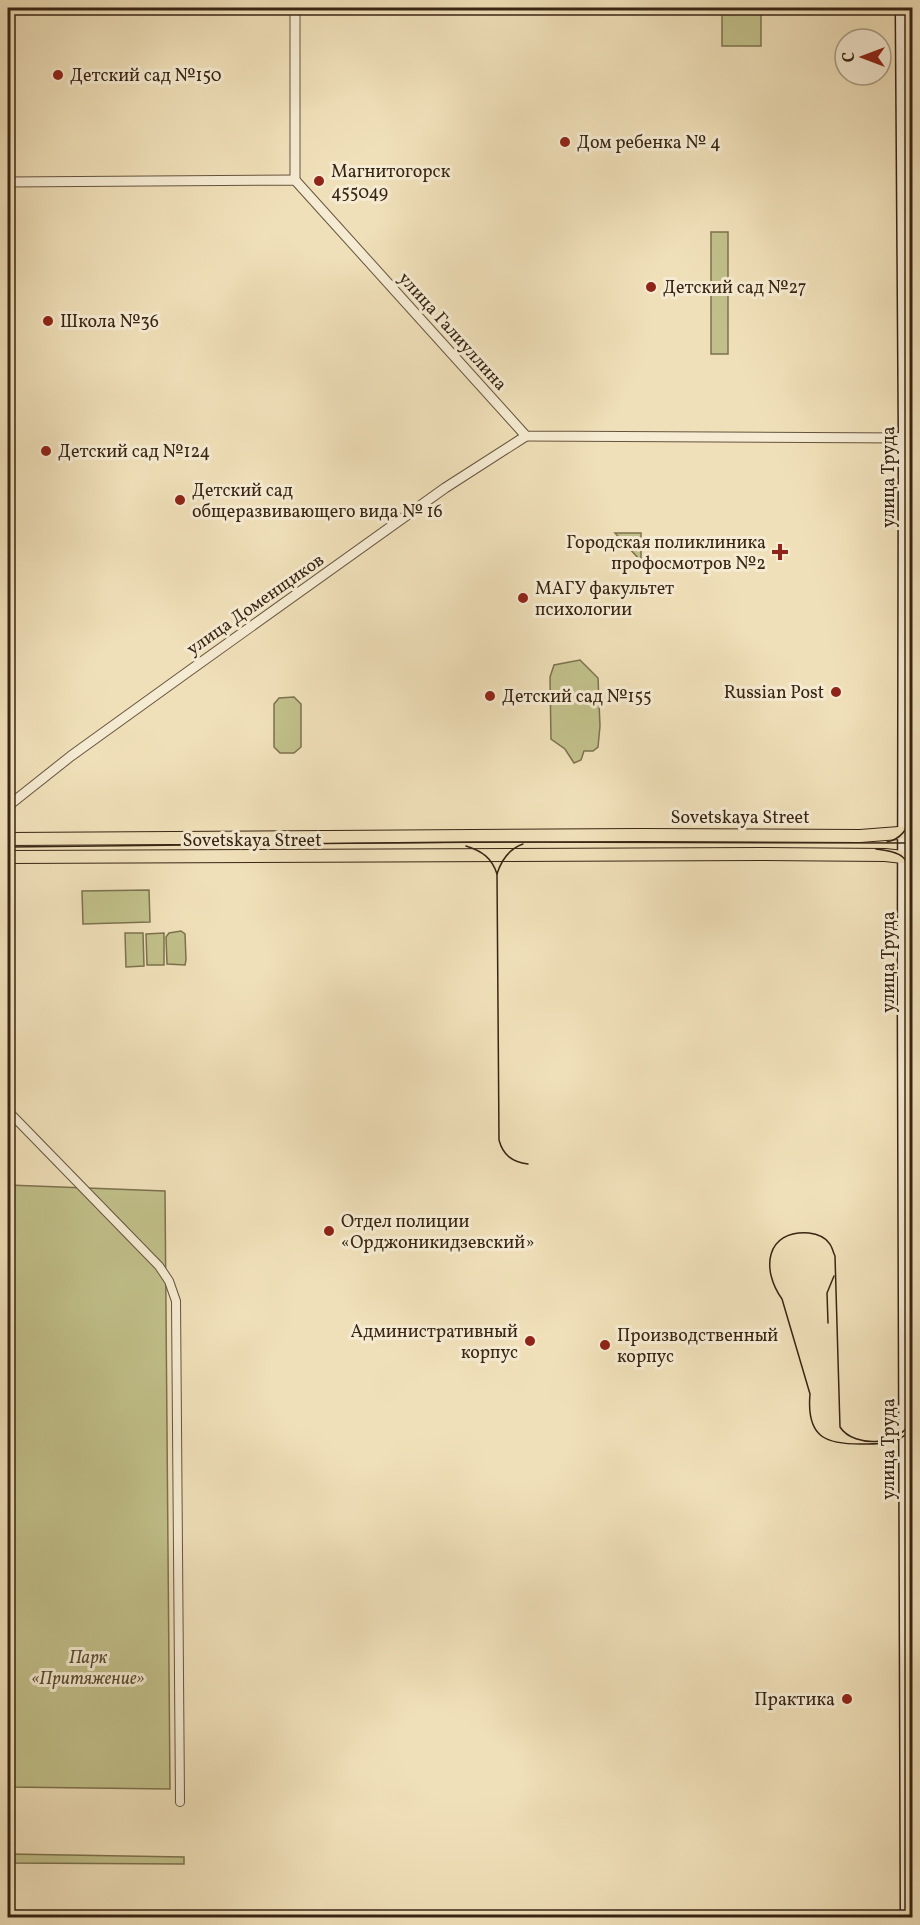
<svg xmlns="http://www.w3.org/2000/svg" width="920" height="1925" viewBox="0 0 920 1925" font-family="Vollkorn,serif">
<style>
.green{fill:#c1c08a;stroke:#7c724f;stroke-width:1.5}
.lines{fill:none;stroke-linecap:round;stroke-linejoin:round}
.minor-casing{stroke:#66543d;stroke-width:10}
.tertiary-casing{stroke:#66543d;stroke-width:11}
.secondary-casing{stroke:#382514;stroke-width:13}
.primary-casing{stroke:#382514;stroke-width:14}
.minor{stroke:#f5ebd2;stroke-width:8}
.tertiary{stroke:#f5ebd2;stroke-width:9}
.secondary{stroke:#f5ebd2;stroke-width:10}
.primary{stroke:#f0e0b9;stroke-width:12}
.tram{stroke:#382514;stroke-width:1.5}
.poi-dot{fill:#8f2418;stroke:#f5ebd2;stroke-width:2}
.labels{text-anchor:middle;stroke-width:6;stroke-linejoin:round;paint-order:stroke}
.poi-label{font-size:18px;fill:#382514;stroke:#f5ebd2;text-anchor:start}
.street-label{font-size:18px;fill:#382514;stroke:#f5ebd2}
.park-label{font-size:18px;font-style:italic;fill:#5a4c32;stroke:#f5ebd2}
</style>
<rect width="100%" height="100%" fill="#f0e0b9"/>
<filter id="stains"><feTurbulence type="fractalNoise" baseFrequency=".00333" numOctaves="4"/><feColorMatrix values="0 0 0 0 .2 0 0 0 0 .09 0 0 0 0 .02 0 0 0 .5 -.17"/></filter>
<radialGradient id="worn" r=".72"><stop offset=".6" stop-color="#630" stop-opacity="0"/><stop offset="1" stop-color="#630" stop-opacity=".3"/></radialGradient>
<g class="green">
<rect x="722" y="8" width="39" height="38"/>
<rect x="711" y="232" width="17" height="122"/>
<path d="M615,533H641V561Z"/>
<path d="M580,660L598,678L600,726L598,747L593,751H584L581,760L574,763L565,749L551,739L550,677L554,665Z"/>
<path d="M294,697L301,704V747L294,753H280L274,747V704L279,698Z"/>
<path d="M149,890L150,922L83,924L82,891Z"/>
<path d="M181,931L185,934L186,960L185,965L167,964L166,937L169,933Z"/>
<path d="M125,933H143L144,966L126,967Z"/>
<path d="M164,933V965H147L146,934Z"/>
<path d="M8,1185L165,1191L170,1789L8,1787Z"/>
<path d="M912,1430V1579H909L908,1434Z"/>
<path d="M8,1854L184,1857V1864L8,1863Z"/>
</g>
<g class="lines">
<defs>
<path id="minor" d="M8,1111L159,1266L169,1281L176,1301L180,1802"/>
<g id="tertiary">
<path d="M295,180V8"/>
<path d="M8,182L295,180L526,436L904,438"/>
<path d="M8,806L71,756L189,671L445,488L526,436"/>
</g>
<path id="secondary" d="M901,8L904,438L903,990L906,1918"/>
<g id="primary">
<path d="M8,839L640,835L860,836L912,832"/>
<path d="M8,857L763,854L885,855L912,858"/>
</g>
</defs>
<use href="#minor" class="minor-casing"/>
<use href="#tertiary" class="tertiary-casing"/>
<use href="#secondary" class="secondary-casing"/>
<use href="#primary" class="primary-casing"/>
<use href="#minor" class="minor"/>
<use href="#tertiary" class="tertiary"/>
<use href="#secondary" class="secondary"/>
<use href="#primary" class="primary"/>
<g class="tram">
<path d="M911,8L912,560"/>
<path d="M887,842C902,839 909,827 912,813"/>
<path d="M466,846C482,851 492,858 497,874L499,1140C503,1155 512,1162 528,1164"/>
<path d="M8,847L469,842L912,843"/>
<path d="M876,849C903,853 908,855 912,883"/>
<path d="M497,874C501,861 509,849 523,844"/>
<path d="M828,1323L827,1293L834,1276"/>
<path d="M912,1418C904,1446 854,1449 840,1427L835,1256C833,1252 832,1246 829,1243C824,1236 817,1234 809,1233C765,1230 761,1270 782,1299L810,1394C806,1439 827,1445 866,1444C885,1444 899,1443 912,1429"/>
</g>
</g>
<g class="poi-dot">
<circle cx="58" cy="75" r="6"/>
<circle cx="565" cy="142" r="6"/>
<circle cx="319" cy="181" r="6"/>
<circle cx="651" cy="287" r="6"/>
<circle cx="48" cy="321" r="6"/>
<circle cx="46" cy="451" r="6"/>
<circle cx="180" cy="500" r="6"/>
<path d="M777 543h6v6h6v6h-6v6h-6v-6h-6v-6h6z"/>
<circle cx="523" cy="598" r="6"/>
<circle cx="836" cy="692" r="6"/>
<circle cx="490" cy="696" r="6"/>
<circle cx="329" cy="1231" r="6"/>
<circle cx="530" cy="1341" r="6"/>
<circle cx="605" cy="1345" r="6"/>
<circle cx="847" cy="1699" r="6"/>
</g>
<g class="labels">
<g class="poi-label">
<text x="70" y="81">Детский сад №150</text>
<text x="577" y="148">Дом ребенка № 4</text>
<text x="331" y="177">Магнитогорск<tspan x="331" dy="21">455049</tspan></text>
<text x="663" y="293">Детский сад №27</text>
<text x="60" y="327">Школа №36</text>
<text x="58" y="457">Детский сад №124</text>
<text x="192" y="496">Детский сад<tspan x="192" dy="21">общеразвивающего вида № 16</tspan></text>
<text x="766" y="548" text-anchor="end">Городская поликлиника<tspan x="766" dy="21">профосмотров №2</tspan></text>
<text x="535" y="594">МАГУ факультет<tspan x="535" dy="21">психологии</tspan></text>
<text x="824" y="698" text-anchor="end">Russian Post</text>
<text x="502" y="702">Детский сад №155</text>
<text x="341" y="1227">Отдел полиции<tspan x="341" dy="21">«Орджоникидзевский»</tspan></text>
<text x="518" y="1337" text-anchor="end">Административный<tspan x="518" dy="21">корпус</tspan></text>
<text x="617" y="1341">Производственный<tspan x="617" dy="21">корпус</tspan></text>
<text x="835" y="1705" text-anchor="end">Практика</text>
</g>
<g class="street-label">
<text transform="translate(453 331) rotate(48)" y="6">улица Галиуллина</text>
<text transform="translate(888 477) rotate(-90)" y="6">улица Труда</text>
<text transform="translate(255 604) rotate(-35)" y="6">улица Доменщиков</text>
<text x="740" y="823">Sovetskaya Street</text>
<text x="252" y="846">Sovetskaya Street</text>
<text transform="translate(888 962) rotate(-90)" y="6">улица Труда</text>
<text transform="translate(888 1449) rotate(-90)" y="6">улица Труда</text>
</g>
<g class="park-label">
<text x="88" y="1663">Парк<tspan x="88" dy="21">«Притяжение»</tspan></text>
</g>
</g>
<rect width="920" height="1925" fill="none" stroke="#f0e0b9" stroke-width="30"/>
<rect x="9" y="9" width="902" height="1907" fill="none" stroke="#382514" stroke-width="3"/>
<rect x="15" y="15" width="890" height="1895" fill="none" stroke="#382514" stroke-width="1.5"/>
<g transform="translate(863 57) rotate(270)"><circle r="28" fill="#f5ebd2" stroke="#a99c86" stroke-width="1.5"/>
<path d="M0-4.5L10 22L0 15L-10 22Z" fill="#8f2418"/>
<text y="-9" font-size="16" font-weight="bold" text-anchor="middle" fill="#382514">С</text>
</g>
<rect width="100%" height="100%" filter="url(#stains)"/>
<rect width="100%" height="100%" fill="url(#worn)"/>
</svg>
